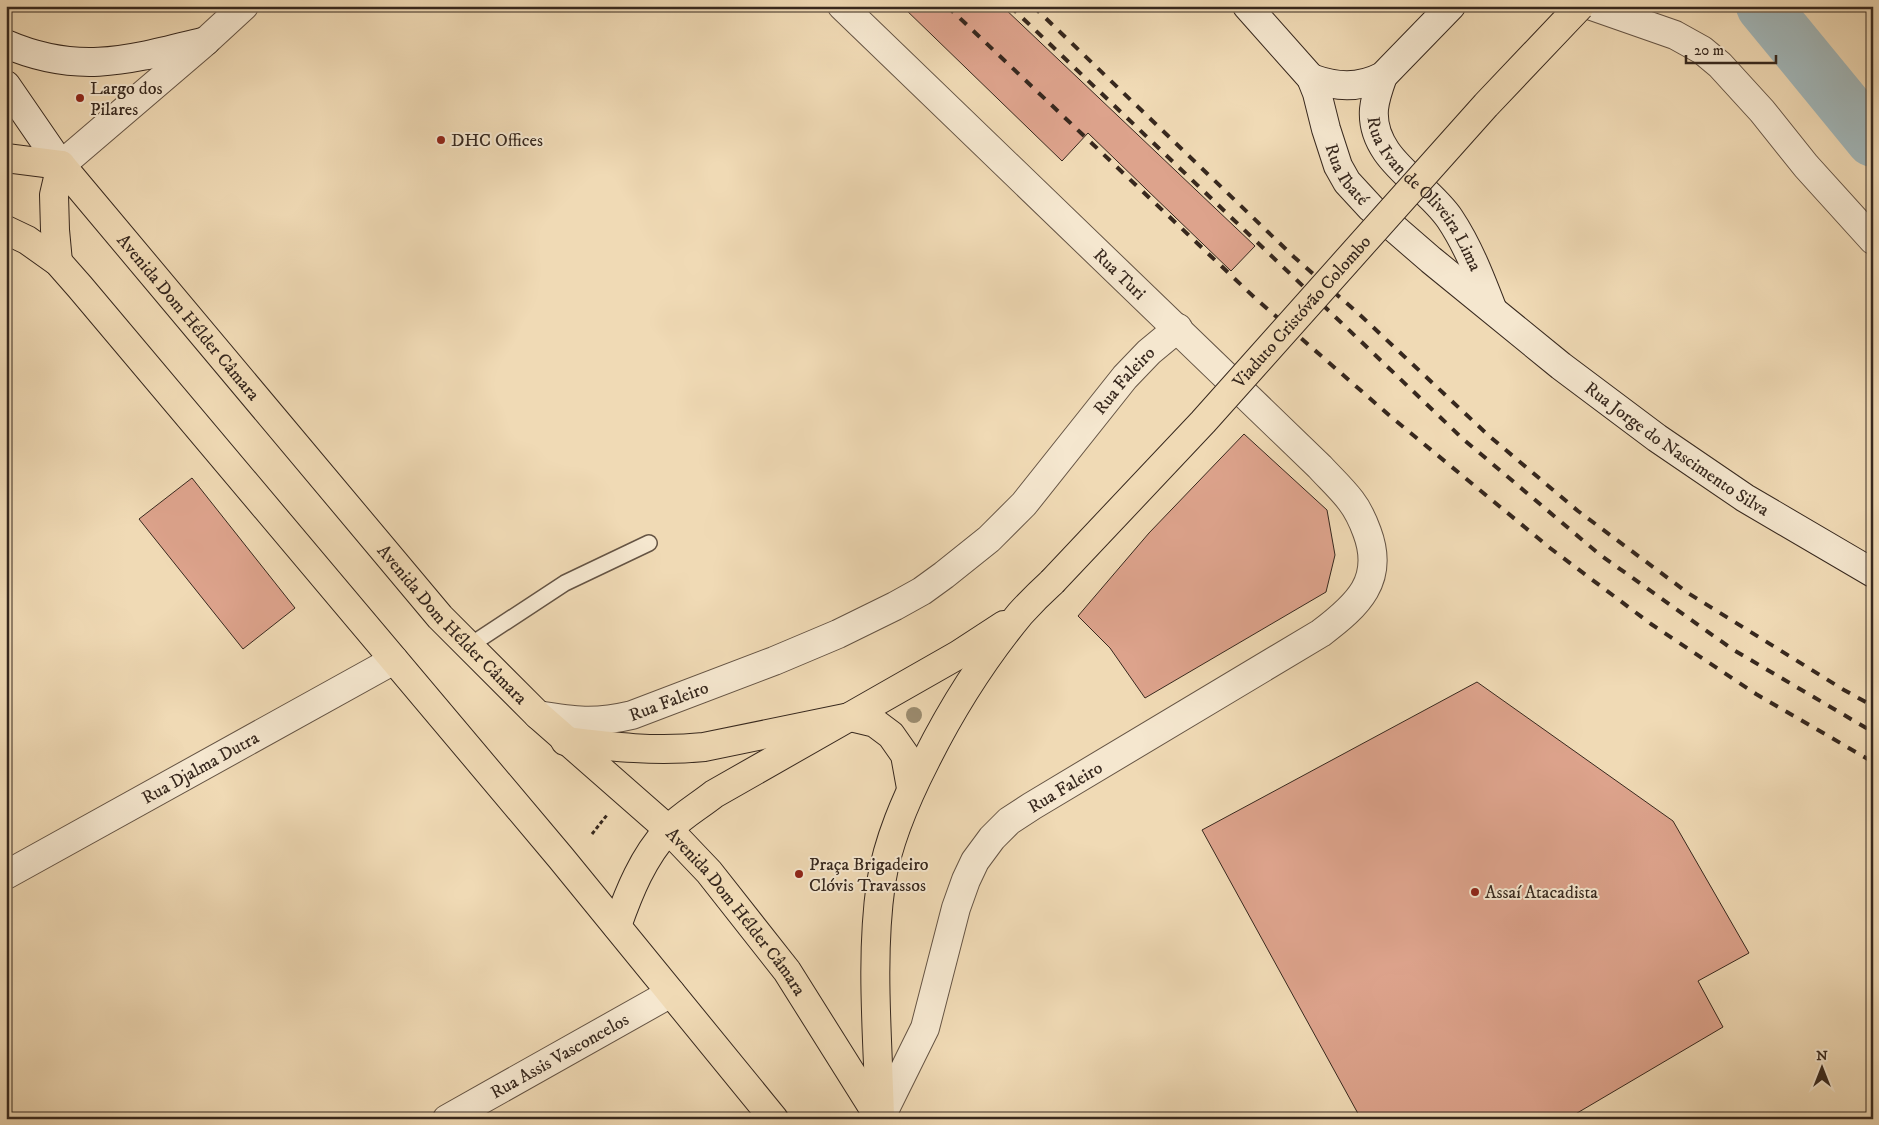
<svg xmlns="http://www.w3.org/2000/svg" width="1879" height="1125" viewBox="0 0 1879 1125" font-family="'IM FELL DW Pica',serif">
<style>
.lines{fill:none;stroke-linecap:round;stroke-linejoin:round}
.river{stroke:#a1b7ba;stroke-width:54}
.building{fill:#dda38c;stroke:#37281e}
.lane-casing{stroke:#655444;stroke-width:18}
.street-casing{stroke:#655444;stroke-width:30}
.secondary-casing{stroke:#37281e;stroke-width:30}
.primary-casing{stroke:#37281e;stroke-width:30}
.path{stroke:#37281e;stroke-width:3;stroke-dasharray:4 2.5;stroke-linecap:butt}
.lane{stroke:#f5e7cf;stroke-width:15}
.street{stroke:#f5e7cf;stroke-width:28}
.secondary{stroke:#f5e7cf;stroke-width:28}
.primary{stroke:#f0dab5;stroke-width:28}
.rail{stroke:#37281e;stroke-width:4;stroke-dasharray:9 9;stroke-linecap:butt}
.primary-bridge-casing{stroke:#37281e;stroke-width:30;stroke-linecap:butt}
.primary-bridge{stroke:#f0dab5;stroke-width:28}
.tree{fill:#9c8d71}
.poi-dot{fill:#8f2418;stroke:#f5e7cf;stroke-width:2}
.labels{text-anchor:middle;stroke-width:4;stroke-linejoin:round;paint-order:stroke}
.poi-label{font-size:18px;fill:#37281e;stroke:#f5e7cf;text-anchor:start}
.street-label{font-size:18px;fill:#37281e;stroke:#f5e7cf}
</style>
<rect width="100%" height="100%" fill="#f0dab5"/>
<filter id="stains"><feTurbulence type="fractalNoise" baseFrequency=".004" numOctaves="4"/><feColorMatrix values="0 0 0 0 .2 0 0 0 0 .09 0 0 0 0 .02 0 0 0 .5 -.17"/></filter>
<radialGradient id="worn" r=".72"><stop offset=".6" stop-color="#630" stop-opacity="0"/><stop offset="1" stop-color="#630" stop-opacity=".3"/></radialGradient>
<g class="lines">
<path class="river" d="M1763,6L1873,140"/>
</g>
<g class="building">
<path d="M902,6H1002L1255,246L1231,271L1088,133L1062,161Z"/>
<path d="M1244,434L1327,510L1335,555L1326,592L1145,698L1110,648L1078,616L1149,533Z"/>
<path d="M192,478L295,608L243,649L139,519Z"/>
<path d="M1477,682L1673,821L1749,953L1698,981L1723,1027L1567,1119H1361L1202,830Z"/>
</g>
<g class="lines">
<defs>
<path id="lane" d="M469,646L565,583L649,543"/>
<g id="street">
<path id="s1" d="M842,6L1320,467C1330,478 1342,489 1351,501C1358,510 1363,521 1367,532C1385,580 1358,605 1321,633L1032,806L1009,821L992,838L975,861L966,880L956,908L925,1028L880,1119"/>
<path d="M1592,6L1675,35L1702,50L1720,65L1762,111L1806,166L1873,240"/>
<path d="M61,165L206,41L244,6"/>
<path id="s2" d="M538,715C575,721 594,724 632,715L774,661L838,634L895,606L922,591L944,575L989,539L1024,504L1125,377L1149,352L1178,328"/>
<path id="s3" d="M6,875L394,660"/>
<path id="s4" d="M447,1119L671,993"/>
</g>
<g id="secondary">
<path id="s5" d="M1247,6L1311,78L1317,93L1326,129L1338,166L1347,182L1371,208L1431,260L1561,366L1657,438L1745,498L1873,573"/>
<path d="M6,44C80,76 132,59 206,41"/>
<path id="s6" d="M1383,76C1379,87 1375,98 1374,109C1370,159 1426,183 1450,219C1468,246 1480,277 1492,308"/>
<path d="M1311,78C1336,87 1358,89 1383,76L1451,6"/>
<path d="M6,85L61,165"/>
</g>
<g id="primary">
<path id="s7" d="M6,158L61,165L440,617L538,715L669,830L709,872L787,971L880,1119"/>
<path d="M6,230L27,240L58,262L80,287L561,858L774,1119"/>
<path d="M58,262L55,230L54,195L61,165"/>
<path d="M565,741C612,747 657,752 704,747L850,717L875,723L891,735L905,755L911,788"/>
<path d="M617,926C629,892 643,857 668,830C681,816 699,806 714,794L958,655L1004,625"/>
<path d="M880,1117C878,1041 870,959 881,883C888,840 906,799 926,760C952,708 983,659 1020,614C1030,603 1041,592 1052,582"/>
</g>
</defs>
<use href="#lane" class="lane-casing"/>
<use href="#street" class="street-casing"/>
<use href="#secondary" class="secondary-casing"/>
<use href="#primary" class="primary-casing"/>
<path class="path" d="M592,834L607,815"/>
<use href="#lane" class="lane"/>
<use href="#street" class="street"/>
<use href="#secondary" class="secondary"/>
<use href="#primary" class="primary"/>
<g class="rail">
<path d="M947,6L1255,298L1390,416L1550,548L1651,624L1756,694L1873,762"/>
<path d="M1010,6L1463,439L1599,554L1732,649L1873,732"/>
<path d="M1033,6L1294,257L1359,314L1488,435L1578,511L1688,593L1844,690L1873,706"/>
</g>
<defs>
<g id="primary-bridge">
<path id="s8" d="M1052,582L1203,422L1486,105L1580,6"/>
</g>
</defs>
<use href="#primary-bridge" class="primary-bridge-casing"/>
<use href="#primary-bridge" class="primary-bridge"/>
</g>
<circle class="tree" cx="914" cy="715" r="8"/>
<g class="poi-dot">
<circle cx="80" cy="98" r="5"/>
<circle cx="441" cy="140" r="5"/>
<circle cx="799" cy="874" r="5"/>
<circle cx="1475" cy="892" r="5"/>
</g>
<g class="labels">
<g class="poi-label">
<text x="90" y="94">Largo dos<tspan x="90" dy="21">Pilares</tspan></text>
<text x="451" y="146">DHC Offices</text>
<text x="809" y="870">Praça Brigadeiro<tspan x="809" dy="21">Clóvis Travassos</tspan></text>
<text x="1485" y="898">Assaí Atacadista</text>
</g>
<g class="street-label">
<text dy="6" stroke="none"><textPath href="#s5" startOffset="200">Rua Ibaté</textPath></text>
<text dy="6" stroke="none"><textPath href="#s6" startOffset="136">Rua Ivan de Oliveira Lima</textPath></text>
<text dy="6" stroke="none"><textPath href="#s1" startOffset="386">Rua Turi</textPath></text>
<text dy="6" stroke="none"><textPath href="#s8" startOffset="368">Viaduto Cristóvão Colombo</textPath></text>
<text dy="6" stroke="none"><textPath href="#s7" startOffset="254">Avenida Dom Hélder Câmara</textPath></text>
<text dy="6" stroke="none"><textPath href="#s2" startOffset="704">Rua Faleiro</textPath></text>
<text dy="6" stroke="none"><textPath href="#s5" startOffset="632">Rua Jorge do Nascimento Silva</textPath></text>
<text dy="6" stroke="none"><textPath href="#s7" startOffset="659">Avenida Dom Hélder Câmara</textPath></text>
<text dy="6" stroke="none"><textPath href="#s2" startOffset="134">Rua Faleiro</textPath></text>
<text dy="6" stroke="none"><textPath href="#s3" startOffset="222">Rua Djalma Dutra</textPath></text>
<text transform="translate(1065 787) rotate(-31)" y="6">Rua Faleiro</text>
<text dy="6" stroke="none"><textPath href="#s7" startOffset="1064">Avenida Dom Hélder Câmara</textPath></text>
<text dy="6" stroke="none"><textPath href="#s4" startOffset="129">Rua Assis Vasconcelos</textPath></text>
</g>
</g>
<rect width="1879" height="1125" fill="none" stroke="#f0dab5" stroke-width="25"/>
<rect x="8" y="8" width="1864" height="1110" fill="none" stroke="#37281e" stroke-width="2.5"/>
<rect x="12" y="12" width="1854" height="1100" fill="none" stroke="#37281e"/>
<g transform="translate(1822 1068)" stroke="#f5e7cf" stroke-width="4" paint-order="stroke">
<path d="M0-4L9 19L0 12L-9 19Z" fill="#37281e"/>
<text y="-8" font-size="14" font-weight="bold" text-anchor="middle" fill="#37281e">N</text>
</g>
<path d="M1686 55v8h90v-8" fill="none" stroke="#37281e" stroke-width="2.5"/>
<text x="1694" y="55" font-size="15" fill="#37281e" stroke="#f5e7cf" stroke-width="4" paint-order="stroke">20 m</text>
<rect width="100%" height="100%" filter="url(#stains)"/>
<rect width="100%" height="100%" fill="url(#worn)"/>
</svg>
